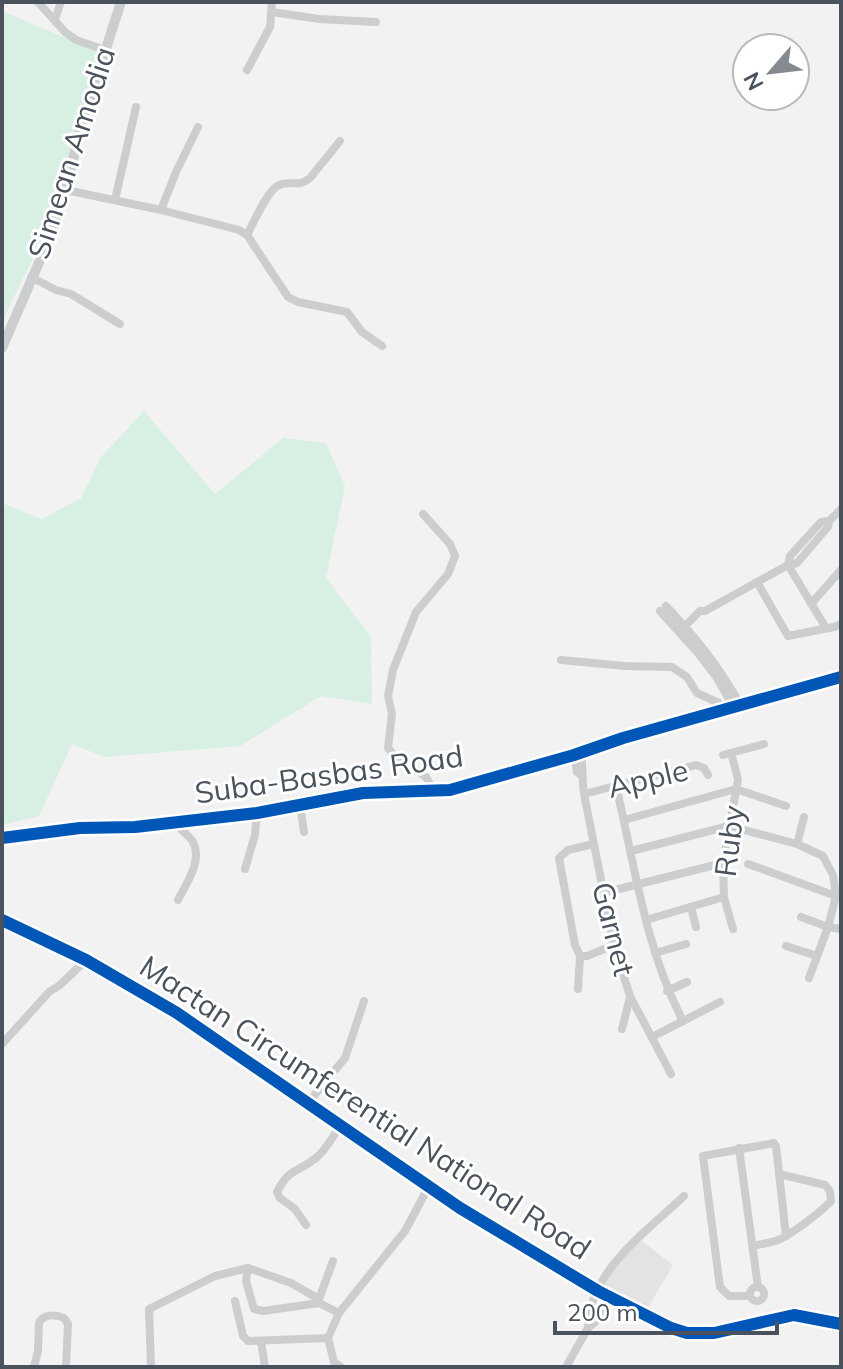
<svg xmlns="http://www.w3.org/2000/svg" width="843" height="1369" viewBox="0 0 843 1369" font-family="Mulish,sans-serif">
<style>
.education{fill:#e4e3e3}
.green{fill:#d8efe4}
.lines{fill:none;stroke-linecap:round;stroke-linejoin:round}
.minor{stroke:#cccdcf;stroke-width:8}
.tertiary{stroke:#cccdcf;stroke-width:10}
.primary{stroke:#c8cbce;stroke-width:14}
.cycleway-casing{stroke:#fff;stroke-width:17}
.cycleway{stroke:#0057b8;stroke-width:12}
.labels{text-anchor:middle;stroke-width:6;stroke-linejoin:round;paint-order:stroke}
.street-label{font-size:30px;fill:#4a525d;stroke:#fff}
</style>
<rect width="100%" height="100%" fill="#f2f2f2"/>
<path class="education" d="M642,1241L673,1265L646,1311L602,1286L618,1259Z"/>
<g class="green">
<path d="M2,11L99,52L51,221L8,309L2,327Z"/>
<path d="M144,411L215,494L283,438L326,443L345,486L326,578L371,637L372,704L321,696L240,746L104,757L72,744L39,816L2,825V503L42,519L81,498L101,457Z"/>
</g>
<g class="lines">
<g class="minor">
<path d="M38,2L65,32L76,40L105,50"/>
<path d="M272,12L319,19L376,22"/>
<path d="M55,19L61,2"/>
<path d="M247,70L270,27L272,2"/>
<path d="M66,190L161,210L239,230L247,235L288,297L298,302L347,312L362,332L382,346"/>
<path d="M115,200L136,107"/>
<path d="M161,210L176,172L198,127"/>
<path d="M247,235C253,224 268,189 279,185C291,180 298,188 310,178L340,141"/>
<path d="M31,277L56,290L71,294L120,324"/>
<path d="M423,514L450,544L455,556L448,574L416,612L393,670L388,696L392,714L388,748L392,753L426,777L433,790"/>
<path d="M788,565L826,628"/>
<path d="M788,565L790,556L821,522L829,521"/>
<path d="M757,582L788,636L834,627L841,624"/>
<path d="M811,604L841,570"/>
<path d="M666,606C697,639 719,666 741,706"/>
<path d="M660,611L698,653L717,678L734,708"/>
<path d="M679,632L700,611H705L788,565L797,563L828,527L829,521L841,509"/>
<path d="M561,660L625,666L672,667L687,677L697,693L719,703L724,711"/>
<path d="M581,752C583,767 582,780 584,794L614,945L630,996L671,1074"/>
<path d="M731,753L738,779L723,863L724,897L733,929"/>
<path d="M574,755L577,772L581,775"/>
<path d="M723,755L764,744"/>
<path d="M616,786C635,866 645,948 683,1021"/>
<path d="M584,794L696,765L704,768L708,775"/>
<path d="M300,805L304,832"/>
<path d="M624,820L736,789L786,806"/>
<path d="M174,823C179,828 189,835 193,842C203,861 186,884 178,900"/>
<path d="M797,844L804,817"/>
<path d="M631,851L729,826L797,844L823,856L833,875L836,896L828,927L809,978"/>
<path d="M748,864L836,896H840"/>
<path d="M245,869L255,835L257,813"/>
<path d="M603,893L723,863"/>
<path d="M691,907L696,927"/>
<path d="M801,917L828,927L841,929"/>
<path d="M646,920L724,897"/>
<path d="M786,946L817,956"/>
<path d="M655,953L686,944"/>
<path d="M580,956H587L614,945"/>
<path d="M578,989L580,956L575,945L559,858L568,850L593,844"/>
<path d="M667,991L687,982"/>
<path d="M622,1029L630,997"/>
<path d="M652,1037L720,1002"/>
<path d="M2,1044L49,992L60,985L86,960"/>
<path d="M308,1103L345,1058L364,1001"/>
<path d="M739,1148L758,1287"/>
<path d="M306,1225L295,1209L280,1198L277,1192C289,1168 297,1173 316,1158C326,1150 333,1136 340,1126"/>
<path d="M753,1246C761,1244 770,1243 778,1240C791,1235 822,1211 831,1201L830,1191L825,1185L779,1174"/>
<path d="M248,1268L246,1281L254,1309L263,1311L319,1303L339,1313"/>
<circle cx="757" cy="1294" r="7"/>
<path d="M749,1296H729L720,1287L703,1156L774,1143L776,1146L786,1236"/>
<path d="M319,1299L333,1261"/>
<path d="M235,1301L243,1336L248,1341L328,1338"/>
<path d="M588,1328C589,1271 646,1232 684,1196"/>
<path d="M261,1341L265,1367"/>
<path d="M34,1367L38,1351L39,1323C43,1314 56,1314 64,1318L68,1324L66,1367"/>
<path d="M151,1367L149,1309L215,1276L248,1268L291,1283L319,1299V1303"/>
<path d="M341,1367L334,1362L328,1338L339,1313L405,1231L428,1188"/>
<path d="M566,1367L588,1328L600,1318L611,1299"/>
</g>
<g class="tertiary">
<path d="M2,348L50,237L66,190L81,126L121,2"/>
<path d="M2,838L80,828L135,827L257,813L363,793L450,790L574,755L623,738L841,677"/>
</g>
<path class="primary" d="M2,920L86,960L177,1013L460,1208L598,1291L671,1328L687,1333H714L794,1315L841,1324"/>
<defs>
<g id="cycleway">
<path d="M2,838L80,828L135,827L257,813L363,793L450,790L574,755L623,738L841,677"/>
<path d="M2,920L86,960L177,1013L460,1208L598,1291L671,1328L687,1333H714L794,1315L841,1324"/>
</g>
</defs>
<use href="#cycleway" class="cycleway-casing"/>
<use href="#cycleway" class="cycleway"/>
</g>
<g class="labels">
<g class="street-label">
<text transform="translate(72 153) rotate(-72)" y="10">Simean Amodia</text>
<text transform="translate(329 775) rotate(-8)" y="10">Suba-Basbas Road</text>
<text transform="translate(648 779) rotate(-13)" y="10">Apple</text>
<text transform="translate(730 841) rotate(-83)" y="10">Ruby</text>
<text transform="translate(613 929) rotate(76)" y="10">Garnet</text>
<text transform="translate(365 1108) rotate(33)" y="10">Mactan Circumferential National Road</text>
</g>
</g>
<rect width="843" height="1369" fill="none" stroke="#4a525d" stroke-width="8"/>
<g transform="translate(771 72) rotate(242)"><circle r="38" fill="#ffffff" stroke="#b7babe" stroke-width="2"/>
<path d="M0-6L14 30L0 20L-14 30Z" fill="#858a91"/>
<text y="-12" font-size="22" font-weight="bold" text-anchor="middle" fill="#4a525d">N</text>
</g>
<path d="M555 1321v12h222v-12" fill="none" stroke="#4a525d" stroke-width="4"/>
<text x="567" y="1321" font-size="24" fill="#4a525d" stroke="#ffffff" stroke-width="6" paint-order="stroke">200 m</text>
</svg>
